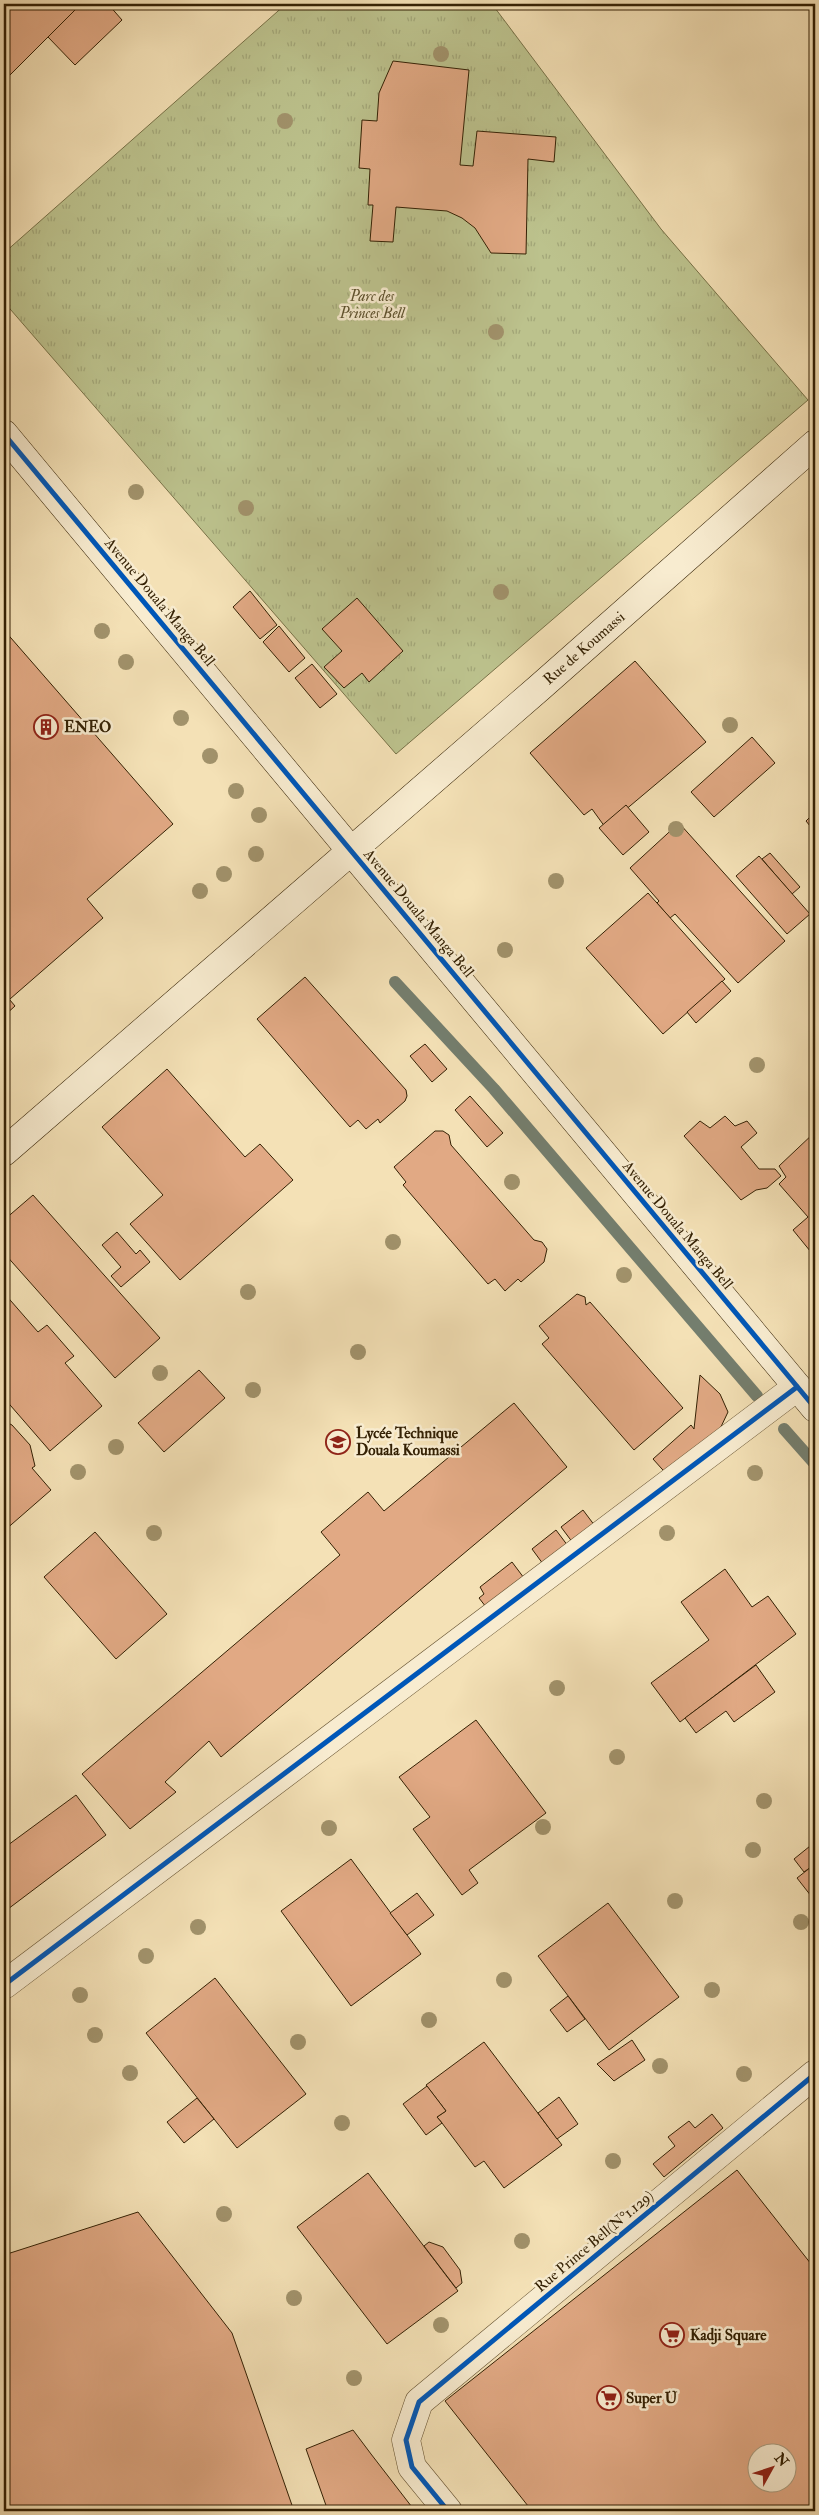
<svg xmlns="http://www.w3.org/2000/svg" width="819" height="2515" viewBox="0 0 819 2515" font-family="'IM FELL Double Pica',serif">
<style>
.park{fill:url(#park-tufts);stroke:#787248}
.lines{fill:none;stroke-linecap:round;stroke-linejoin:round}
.stream{stroke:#747e6e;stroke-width:12}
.building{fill:#e1a984;stroke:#342104;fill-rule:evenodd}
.street-casing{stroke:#645130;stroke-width:29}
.secondary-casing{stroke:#342104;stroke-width:29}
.street{stroke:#f8ecd0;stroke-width:28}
.secondary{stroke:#f8ecd0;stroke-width:28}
.cycleway-casing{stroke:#f8ecd0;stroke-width:8}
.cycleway{stroke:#0057b8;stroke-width:5}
.tree{fill:#a1926b}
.labels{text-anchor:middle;stroke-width:5;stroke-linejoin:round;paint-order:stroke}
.park-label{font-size:15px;font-style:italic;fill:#5d512d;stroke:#f8ecd0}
.street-label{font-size:15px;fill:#342104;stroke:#f8ecd0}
.poi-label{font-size:15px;font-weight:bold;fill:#342104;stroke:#f8ecd0;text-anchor:start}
</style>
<defs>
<pattern id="park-tufts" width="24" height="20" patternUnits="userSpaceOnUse" patternTransform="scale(1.25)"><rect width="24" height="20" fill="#bcc28d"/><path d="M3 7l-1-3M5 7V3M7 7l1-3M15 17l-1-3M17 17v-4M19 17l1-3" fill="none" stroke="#a2a678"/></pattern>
</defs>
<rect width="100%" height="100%" fill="#f4e1b6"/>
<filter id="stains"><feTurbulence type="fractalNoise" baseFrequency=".004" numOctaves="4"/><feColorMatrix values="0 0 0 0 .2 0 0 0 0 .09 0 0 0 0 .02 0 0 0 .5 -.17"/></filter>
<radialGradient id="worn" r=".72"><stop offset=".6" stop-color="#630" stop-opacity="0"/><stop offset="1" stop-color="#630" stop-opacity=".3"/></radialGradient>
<path class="park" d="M286,4H492L661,229L808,400L396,754L4,302V253Z"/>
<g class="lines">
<g class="stream">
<path d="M395,982L494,1089L757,1396"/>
<path d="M784,1429L815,1464"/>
</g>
</g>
<g class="building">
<path d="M4,4H81L4,81Z"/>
<path d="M81,4H108L122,20L75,65L48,37Z"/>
<path d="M393,61L469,70L460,165L473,166L477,131L556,137L554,162L528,159L526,254L491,253L475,228L462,218L447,211L396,207L393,242L370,241L373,205H368L370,169L359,168L362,120L377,121L379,93Z"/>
<path d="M250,591L277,625L260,639L233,607Z"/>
<path d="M357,598L403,651L369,682L362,673L344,688L324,667L342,651L322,629Z"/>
<path d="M279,626L305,658L289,672L263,642Z"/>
<path d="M4,630L173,824L87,899L103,918L10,999L4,992Z"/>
<path d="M635,661L706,742L605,827L592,809L584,815L530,753Z"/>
<path d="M312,664L337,694L320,708L295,678Z"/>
<path d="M752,737L775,763L714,817L691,792Z"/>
<path d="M626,805L649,832L623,855L599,828Z"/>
<path d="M815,812V832L806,821Z"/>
<path d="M679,823L785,941L738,983L675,914L670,918L657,903L659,901L630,868Z"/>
<path d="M770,853L800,887L792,894L762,859Z"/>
<path d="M759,856L810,914L787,934L736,876Z"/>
<path d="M648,893L725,979L663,1034L586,948Z"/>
<path d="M305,977L406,1090L407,1096L405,1101L380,1123L378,1119L366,1129L358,1120L350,1127L257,1019Z"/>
<path d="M722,981L731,991L696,1023L687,1012Z"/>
<path d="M4,993L15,1006L4,1016Z"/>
<path d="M425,1044L447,1069L432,1082L410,1056Z"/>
<path d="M167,1069L245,1157L260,1144L293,1180L180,1280L130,1224L163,1195L102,1127Z"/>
<path d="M470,1096L503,1133L487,1147L455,1110Z"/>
<path d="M725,1116L735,1126L747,1121L757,1133L741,1147L759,1169H775L781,1176L767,1188L756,1190L741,1200L684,1136L700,1121L710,1128Z"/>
<path d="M435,1131H443L449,1135L451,1145L534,1240L542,1242L547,1249L544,1262L521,1282L518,1279L505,1291L495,1279L488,1284L403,1185L406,1182L394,1167Z"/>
<path d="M815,1132V1257L793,1230L808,1217L779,1184L786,1177L779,1166Z"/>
<path d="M33,1195L160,1338L115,1378L4,1253V1220Z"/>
<path d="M117,1232L136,1254L140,1250L150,1262L121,1287L111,1276L121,1267L102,1245Z"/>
<path d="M4,1293L38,1332L47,1325L74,1356L65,1363L102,1406L50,1451L4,1398Z"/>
<path d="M577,1294L585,1297L586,1305L590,1302L683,1408L634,1450L542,1344L549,1338L539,1326Z"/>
<path d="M199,1370L225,1398L164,1452L138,1423Z"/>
<path d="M700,1375L720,1394L728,1412L719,1431L671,1479L653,1459L691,1425L694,1429Z"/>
<path d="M514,1403L567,1467L221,1757L209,1741L165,1782L176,1792L130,1829L82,1774L340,1555L321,1532L368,1492L384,1511Z"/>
<path d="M4,1421L12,1425L30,1445L35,1466L32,1468L51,1490L4,1531Z"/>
<path d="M583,1510L598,1530L576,1547L561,1527Z"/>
<path d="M556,1530L571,1550L546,1568L532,1549Z"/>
<path d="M95,1532L167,1614L116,1659L44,1577Z"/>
<path d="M512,1562L527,1582L486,1607L479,1598L484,1594L480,1587Z"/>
<path d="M725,1569L752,1607L768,1596L796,1634L680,1722L651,1683L709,1640L681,1602Z"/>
<path d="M756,1665L775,1692L734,1722L726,1711L696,1733L685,1718Z"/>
<path d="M476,1720L546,1813L469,1870L478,1883L462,1895L413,1829L430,1817L399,1777Z"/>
<path d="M76,1795L106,1835L8,1909L4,1903V1848Z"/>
<path d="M815,1842V1864L804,1872L794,1859Z"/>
<path d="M351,1859L421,1954L351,2006L281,1911Z"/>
<path d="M815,1864V1901L797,1878Z"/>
<path d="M417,1893L434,1915L407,1935L390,1913Z"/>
<path d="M608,1903L679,1997L609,2050L538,1956Z"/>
<path d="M215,1978L306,2094L237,2148L146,2033Z"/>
<path d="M568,1996L585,2019L567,2032L550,2010Z"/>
<path d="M632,2040L645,2060L614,2081L597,2064Z"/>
<path d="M484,2042L562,2145L504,2188L484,2161L475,2167L442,2123L437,2117L446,2111L426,2085Z"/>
<path d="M427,2086L446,2111L437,2117L442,2123L426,2135L403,2104Z"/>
<path d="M559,2097L578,2124L557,2139L538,2113Z"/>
<path d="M197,2098L214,2119L184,2143L167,2122Z"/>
<path d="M712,2114L723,2128L664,2177L653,2164L675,2146L668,2137L689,2121L695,2128Z"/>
<path d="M737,2170L815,2269V2511H532L445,2401ZM756,2452H786V2482H756Z"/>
<path d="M368,2173L458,2291L387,2344L297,2227Z"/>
<path d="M138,2212L232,2333L294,2511H4V2255Z"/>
<path d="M429,2242L443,2247L460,2270L462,2283L456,2288L424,2246Z"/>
<path d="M353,2430L371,2454L415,2511H328L306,2449Z"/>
</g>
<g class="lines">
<defs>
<g id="street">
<path d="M4,1985L797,1387"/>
<path d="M448,2511L412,2467L406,2440L419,2402L815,2074"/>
</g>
<g id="secondary">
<path d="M4,434L815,1408"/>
<path d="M4,1152L539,688L815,444"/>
</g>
</defs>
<use href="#street" class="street-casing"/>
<use href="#secondary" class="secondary-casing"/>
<use href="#street" class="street"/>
<use href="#secondary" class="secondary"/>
<defs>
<g id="cycleway">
<path d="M4,434L815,1408"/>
<path d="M4,1985L797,1387"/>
<path d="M448,2511L412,2467L406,2440L419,2402L815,2074"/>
</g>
</defs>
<use href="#cycleway" class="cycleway-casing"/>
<use href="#cycleway" class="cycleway"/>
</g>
<g class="tree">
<circle cx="441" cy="54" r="8"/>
<circle cx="285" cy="121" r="8"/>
<circle cx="496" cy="332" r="8"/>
<circle cx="136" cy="492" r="8"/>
<circle cx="246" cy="508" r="8"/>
<circle cx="501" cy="592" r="8"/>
<circle cx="102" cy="631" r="8"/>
<circle cx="126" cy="662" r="8"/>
<circle cx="181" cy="718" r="8"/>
<circle cx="730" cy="725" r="8"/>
<circle cx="210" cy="756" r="8"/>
<circle cx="236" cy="791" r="8"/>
<circle cx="259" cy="815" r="8"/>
<circle cx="676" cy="829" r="8"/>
<circle cx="256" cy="854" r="8"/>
<circle cx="224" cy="874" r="8"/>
<circle cx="556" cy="881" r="8"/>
<circle cx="200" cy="891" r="8"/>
<circle cx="505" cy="950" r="8"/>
<circle cx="757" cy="1065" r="8"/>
<circle cx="512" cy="1182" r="8"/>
<circle cx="393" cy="1242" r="8"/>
<circle cx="624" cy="1275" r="8"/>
<circle cx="248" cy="1292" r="8"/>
<circle cx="358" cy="1352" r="8"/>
<circle cx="160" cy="1373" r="8"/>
<circle cx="253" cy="1390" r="8"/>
<circle cx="116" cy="1447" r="8"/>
<circle cx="78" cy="1472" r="8"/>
<circle cx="755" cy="1473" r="8"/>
<circle cx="154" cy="1533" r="8"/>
<circle cx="667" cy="1533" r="8"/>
<circle cx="557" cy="1688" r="8"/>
<circle cx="617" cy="1757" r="8"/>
<circle cx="764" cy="1801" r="8"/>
<circle cx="543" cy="1827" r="8"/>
<circle cx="329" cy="1828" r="8"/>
<circle cx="753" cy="1850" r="8"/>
<circle cx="675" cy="1901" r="8"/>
<circle cx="801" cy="1922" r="8"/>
<circle cx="198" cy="1927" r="8"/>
<circle cx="146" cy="1956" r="8"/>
<circle cx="504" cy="1980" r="8"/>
<circle cx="712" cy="1990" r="8"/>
<circle cx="80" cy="1995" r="8"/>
<circle cx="429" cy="2020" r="8"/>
<circle cx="95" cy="2035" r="8"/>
<circle cx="298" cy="2042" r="8"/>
<circle cx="660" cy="2066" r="8"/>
<circle cx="130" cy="2073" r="8"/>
<circle cx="744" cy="2074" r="8"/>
<circle cx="342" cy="2123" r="8"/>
<circle cx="613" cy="2161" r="8"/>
<circle cx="224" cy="2214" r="8"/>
<circle cx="522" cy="2241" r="8"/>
<circle cx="294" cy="2298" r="8"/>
<circle cx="441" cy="2325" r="8"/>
<circle cx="354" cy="2378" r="8"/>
</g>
<defs>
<symbol id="building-ring" viewBox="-11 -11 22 22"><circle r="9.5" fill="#f8ecd0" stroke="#8f2418" stroke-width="1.5"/><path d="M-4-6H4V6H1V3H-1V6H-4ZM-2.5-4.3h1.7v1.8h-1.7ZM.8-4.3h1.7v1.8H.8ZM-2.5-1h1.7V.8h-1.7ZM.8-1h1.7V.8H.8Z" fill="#8f2418"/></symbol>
<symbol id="school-ring" viewBox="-11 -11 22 22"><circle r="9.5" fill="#f8ecd0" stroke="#8f2418" stroke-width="1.5"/><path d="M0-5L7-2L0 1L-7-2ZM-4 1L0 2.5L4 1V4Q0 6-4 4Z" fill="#8f2418"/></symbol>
<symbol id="supermarket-ring" viewBox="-11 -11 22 22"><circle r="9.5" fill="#f8ecd0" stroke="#8f2418" stroke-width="1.5"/><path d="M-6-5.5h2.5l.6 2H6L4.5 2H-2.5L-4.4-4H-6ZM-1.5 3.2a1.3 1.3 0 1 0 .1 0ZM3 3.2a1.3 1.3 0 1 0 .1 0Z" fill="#8f2418"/></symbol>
</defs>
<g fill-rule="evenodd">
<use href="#building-ring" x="32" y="713" width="28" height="28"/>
<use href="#school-ring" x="324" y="1428" width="28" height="28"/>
<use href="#supermarket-ring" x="658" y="2321" width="28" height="28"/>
<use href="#supermarket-ring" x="595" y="2384" width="28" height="28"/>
</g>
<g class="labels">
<g class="park-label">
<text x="372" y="301">Parc des<tspan x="372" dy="17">Princes Bell</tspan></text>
</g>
<g class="street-label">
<text transform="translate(160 602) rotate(50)" y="5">Avenue Douala Manga Bell</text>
<text transform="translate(584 648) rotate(-41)" y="5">Rue de Koumassi</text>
<text transform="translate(419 913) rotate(50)" y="5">Avenue Douala Manga Bell</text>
<text transform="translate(678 1225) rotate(50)" y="5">Avenue Douala Manga Bell</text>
<text transform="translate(594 2241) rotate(-40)" y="5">Rue Prince Bell(N°1.129)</text>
</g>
<g class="poi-label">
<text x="64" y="732">ENEO</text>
<text x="356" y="1438">Lycée Technique<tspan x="356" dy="17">Douala Koumassi</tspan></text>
<text x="690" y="2340">Kadji Square</text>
<text x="626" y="2403">Super U</text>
</g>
</g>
<rect width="819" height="2515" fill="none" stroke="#f4e1b6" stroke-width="20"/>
<rect x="5" y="5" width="809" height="2505" fill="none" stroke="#342104" stroke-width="2.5"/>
<rect x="10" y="10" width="799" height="2495" fill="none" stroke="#342104"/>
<g transform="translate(772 2468) rotate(50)"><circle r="24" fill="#f8ecd0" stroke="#aa9b7e"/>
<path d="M0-4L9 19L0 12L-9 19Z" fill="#8f2418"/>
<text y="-8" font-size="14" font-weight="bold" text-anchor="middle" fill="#342104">N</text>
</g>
<rect width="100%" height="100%" filter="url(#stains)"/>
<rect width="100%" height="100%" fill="url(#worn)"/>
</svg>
